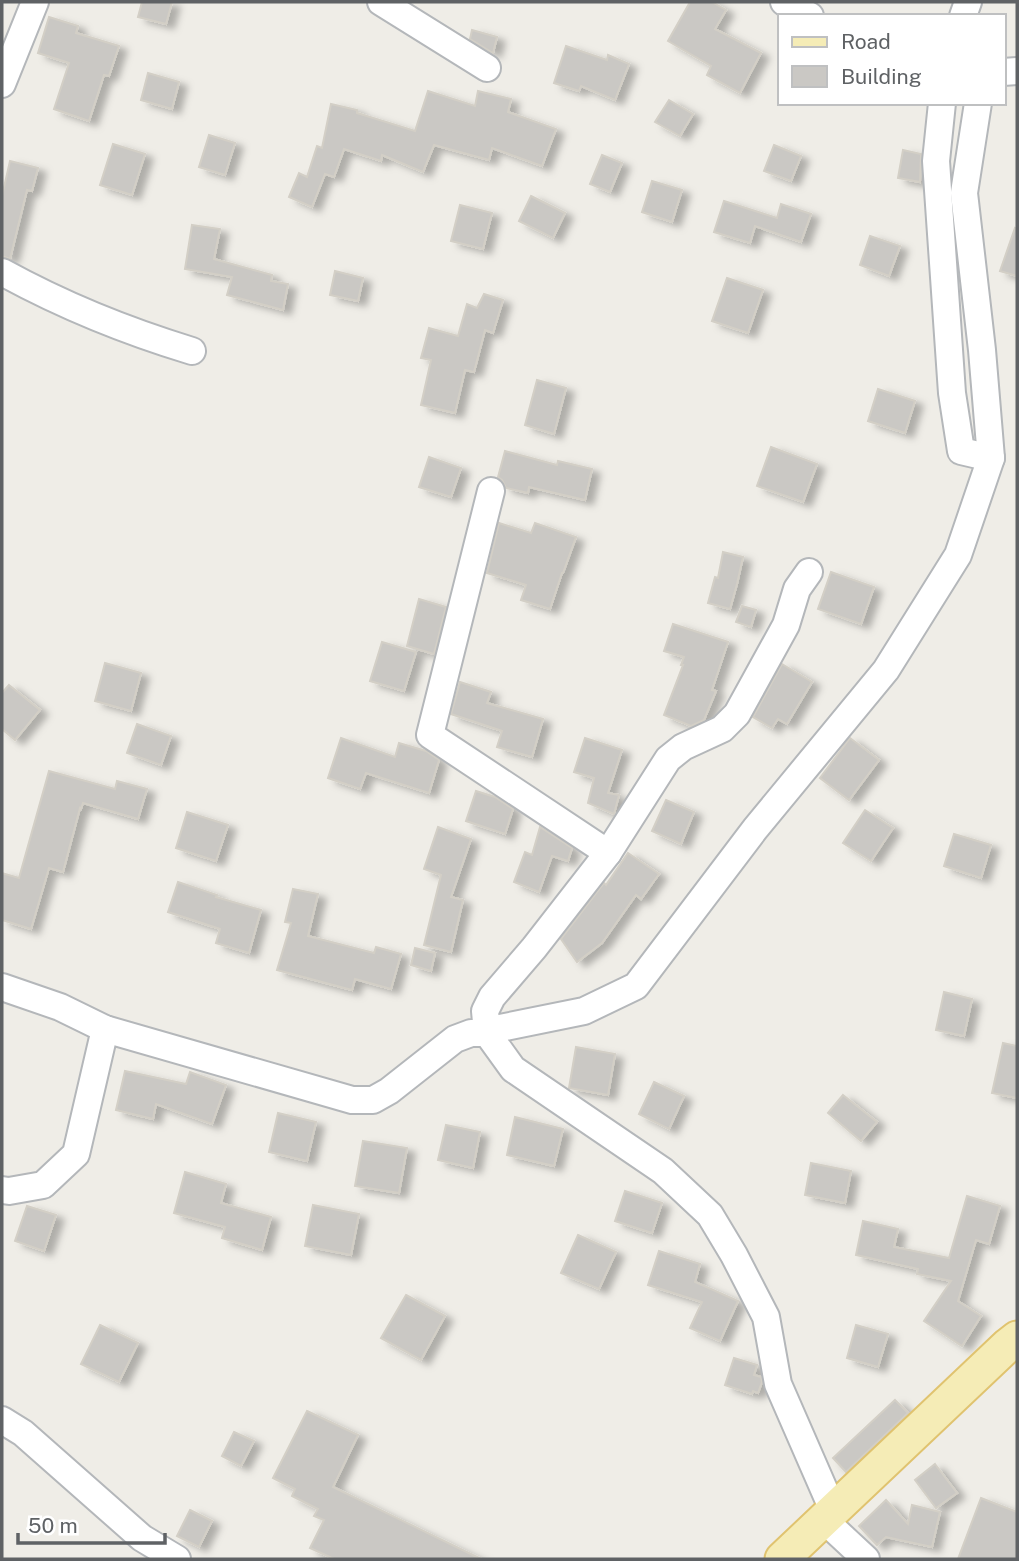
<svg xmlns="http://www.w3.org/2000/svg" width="1019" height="1561" viewBox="0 0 1019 1561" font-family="'Public Sans',sans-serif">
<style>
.building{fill:#cac8c4;stroke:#d3cfc6;stroke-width:2;filter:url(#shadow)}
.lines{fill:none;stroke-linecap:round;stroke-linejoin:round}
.minor-casing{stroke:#b4b7ba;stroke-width:30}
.major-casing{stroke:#e0c36f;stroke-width:37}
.minor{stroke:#fff;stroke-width:26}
.major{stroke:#f5ecb6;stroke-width:33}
</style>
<defs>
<filter id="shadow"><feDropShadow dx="8" dy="4.5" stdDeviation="3.5" flood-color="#0004"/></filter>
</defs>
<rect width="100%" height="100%" fill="#efede7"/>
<g class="building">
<path d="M142,2H172L166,24L138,17Z"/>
<path d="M690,2H712L726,10L715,29L761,53L740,93L707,75L711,66L668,41Z"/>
<path d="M49,17L78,26L76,33L119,46L109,76L104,75L89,121L54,109L69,63L38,53Z"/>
<path d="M472,30L497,37L493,53L470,39Z"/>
<path d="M566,46L607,60L608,55L629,64L615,100L581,86L579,91L554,83Z"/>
<path d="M148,73L179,82L172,109L141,100Z"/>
<path d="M428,91L475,106L478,91L511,99L508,112L556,129L542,166L492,148L489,160L434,145L423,172L382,155L381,161L344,149L334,177L325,174L312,207L289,197L299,173L307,177L317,146L322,148L331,104L357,110V113L415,131Z"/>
<path d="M669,100L693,114L680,136L655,122Z"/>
<path d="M209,135L235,143L225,175L199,167Z"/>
<path d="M113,144L145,154L132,195L100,185Z"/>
<path d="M774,145L801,156L791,181L764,171Z"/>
<path d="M903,150L921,154L920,182L898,178Z"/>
<path d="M602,155L622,163L610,192L590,184Z"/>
<path d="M10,161L38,168L32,191L27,190L10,259L2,256V196Z"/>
<path d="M652,181L682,190L672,222L642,212Z"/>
<path d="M531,196L565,213L553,238L519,221Z"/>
<path d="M724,201L777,218L781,204L811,214L801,242L755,226L750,243L714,232Z"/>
<path d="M460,205L492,213L483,249L451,241Z"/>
<path d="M192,225L220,229L214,259L272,275L271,281L288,284L283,310L227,295L232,277L185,269Z"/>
<path d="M1015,228L1017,229V276L1000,271Z"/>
<path d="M870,236L900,246L889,276L860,265Z"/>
<path d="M335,271L363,278L358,301L330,295Z"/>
<path d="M727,278L763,290L748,333L712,321Z"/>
<path d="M484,294L503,300L493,333L485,330L474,372L465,370L455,413L421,405L431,360L421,358L429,328L458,336L467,304L477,308Z"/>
<path d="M537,380L566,388L554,434L525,425Z"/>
<path d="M878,389L915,401L905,433L868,421Z"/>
<path d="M771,447L817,464L803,502L757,486Z"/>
<path d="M505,451L557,465L558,461L592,469L585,500L529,487L528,493L506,488L502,480L498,477Z"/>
<path d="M429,457L461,468L451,497L419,487Z"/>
<path d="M499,523L531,533L535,523L576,537L563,573H562L550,609L521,600L526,585L487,573Z"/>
<path d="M723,552L743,557L737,584L730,609L708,603L715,577L718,578Z"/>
<path d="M831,572L874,587L861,624L818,609Z"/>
<path d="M419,599L446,607L434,654L407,646Z"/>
<path d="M742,606L756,610L751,627L736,622Z"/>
<path d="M673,624L728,642L712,690L716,691L704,720L691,726L664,715L683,665H681L684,657L664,651Z"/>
<path d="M382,642L416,652L404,691L370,681Z"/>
<path d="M105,663L141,673L131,711L95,701Z"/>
<path d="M782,664L812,682L787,724L778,719L772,728L753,717Z"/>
<path d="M460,682L491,692L487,703L543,719L532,757L497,747L502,731L451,714Z"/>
<path d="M9,685L40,710L15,740L2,729V693Z"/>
<path d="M137,724L171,736L161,765L127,753Z"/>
<path d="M341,738L395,757L399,743L426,751L439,760L429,793L366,773L360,789L328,778Z"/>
<path d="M585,738L622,750L608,793L619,795L614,814L588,803L594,778L574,772Z"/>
<path d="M850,738L879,760L849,800L820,778Z"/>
<path d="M49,771L115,789L117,781L147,789L138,819L83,803L81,809L80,808L63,872L49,868L31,929L2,920V873L19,878Z"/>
<path d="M476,791L495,797L513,809L505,834L466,821Z"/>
<path d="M666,800L694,812L681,844L652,831Z"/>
<path d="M865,810L893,828L871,861L843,843Z"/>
<path d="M187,812L228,825L216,861L176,848Z"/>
<path d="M438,827L471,839L451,897L463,900L451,952L424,945L441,875L424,869Z"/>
<path d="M540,827L572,848L568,861L552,856L539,892L514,882L525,852L532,855Z"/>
<path d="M954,834L991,845L981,878L944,866Z"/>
<path d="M628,853L659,874L641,899L636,895L602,943L577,962L561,939L604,883L606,885Z"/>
<path d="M178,882L217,895L216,897L261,910L249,953L216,943L220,929L168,912Z"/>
<path d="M293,889L318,894L308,936L374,953L376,947L401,954L391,989L355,979L352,990L277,970L291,923L285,922Z"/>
<path d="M415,948L435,953L431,971L411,965Z"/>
<path d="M944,992L972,999L964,1036L936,1030Z"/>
<path d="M1003,1043L1017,1046V1098L992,1093Z"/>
<path d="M576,1047L615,1054L608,1095L569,1088Z"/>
<path d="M125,1071L186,1084L190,1072L226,1085L212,1124L156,1104L153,1119L116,1110Z"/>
<path d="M654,1082L684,1096L669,1129L639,1114Z"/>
<path d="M843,1095L877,1122L861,1141L828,1113Z"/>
<path d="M278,1113L316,1122L307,1161L269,1152Z"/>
<path d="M515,1117L563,1129L554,1166L507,1155Z"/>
<path d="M446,1125L480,1132L473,1168L438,1160Z"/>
<path d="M363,1141L407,1148L399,1193L355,1186Z"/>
<path d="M811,1163L851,1171L845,1203L805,1195Z"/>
<path d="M185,1172L226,1184L221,1203L271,1217L262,1250L222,1238L225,1227L174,1213Z"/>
<path d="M625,1191L662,1203L652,1233L615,1221Z"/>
<path d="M967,1196L1000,1206L989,1244L976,1240L958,1301L981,1316L962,1346L924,1321L951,1281L917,1274L918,1269L856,1255L863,1221L898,1229L894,1247L949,1258Z"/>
<path d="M313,1205L359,1214L351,1255L305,1246Z"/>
<path d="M27,1206L56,1215L44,1251L15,1241Z"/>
<path d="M578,1235L616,1252L599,1289L561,1273Z"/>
<path d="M659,1251L700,1264L695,1282L738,1301L720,1341L690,1328L702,1302L648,1285Z"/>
<path d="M406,1295L445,1316L421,1360L381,1338Z"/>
<path d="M100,1325L138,1343L119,1382L81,1364Z"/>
<path d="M856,1325L888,1334L878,1367L847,1358Z"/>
<path d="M734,1358L757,1365L754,1375L761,1377L762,1382L758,1393L753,1391L752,1394L725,1385Z"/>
<path d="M895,1400L908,1413L846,1472L833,1458Z"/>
<path d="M307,1411L358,1435L333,1487L481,1559H334L310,1548L324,1520L314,1516L318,1509L292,1496L295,1489L273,1478Z"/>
<path d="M234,1432L254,1441L241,1466L222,1456Z"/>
<path d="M935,1464L957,1493L936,1508L915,1480Z"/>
<path d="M981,1498L1017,1512V1559H958Z"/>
<path d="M886,1500L908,1524L912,1505L940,1512L932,1547L886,1537L877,1545L859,1526Z"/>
<path d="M190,1510L212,1521L199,1547L177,1536Z"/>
</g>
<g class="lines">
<defs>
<g id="minor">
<path d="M381,2L487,68"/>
<path d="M784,2L810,16"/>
<path d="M963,16L968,2"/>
<path d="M1003,72L1017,71"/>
<path d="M2,84L35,2"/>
<path d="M942,103L936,161L952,393L961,451L991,458"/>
<path d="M2,272C62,305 126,331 192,351"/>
<path d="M491,491L430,735L608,853"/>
<path d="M2,987L60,1007L105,1029L352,1100H373L389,1091L455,1039L471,1033H487L485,1011L492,997L534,948L608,853L668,759L683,747L722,729L737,714L786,625L797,589L809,572"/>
<path d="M2,1190L9,1191L43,1185L76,1154L105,1029"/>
<path d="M2,1420L23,1433L142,1538L177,1559"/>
<path d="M833,1510L778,1384L766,1317L734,1255L710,1215L663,1171L513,1069L487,1033L500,1028L584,1011L636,986L755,829L886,670L958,555L991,458L982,350L964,193L978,103"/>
<path d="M823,1519L866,1559"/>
</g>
<path id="major" d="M782,1559L1008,1345L1017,1338"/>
</defs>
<use href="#minor" class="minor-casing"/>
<use href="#major" class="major-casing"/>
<use href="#minor" class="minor"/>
<use href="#major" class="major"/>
</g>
<rect width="1019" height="1561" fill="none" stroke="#5f6265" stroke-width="7"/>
<rect x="778" y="14" width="228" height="91" fill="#ffffff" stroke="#bfc0c1" stroke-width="2"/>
<rect x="792" y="37" width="35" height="10" fill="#f5ecb6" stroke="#bfc0c1" stroke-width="2"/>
<text x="841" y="49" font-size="21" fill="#5f6265">Road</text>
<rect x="792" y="66" width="35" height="21" fill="#cac8c4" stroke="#bfc0c1" stroke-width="2"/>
<text x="841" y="84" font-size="21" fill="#5f6265">Building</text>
<path d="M18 1533v10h147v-10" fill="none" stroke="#5f6265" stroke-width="3.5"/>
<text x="28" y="1533" font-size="21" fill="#5f6265" stroke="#ffffff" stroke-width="5" paint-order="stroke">50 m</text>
</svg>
